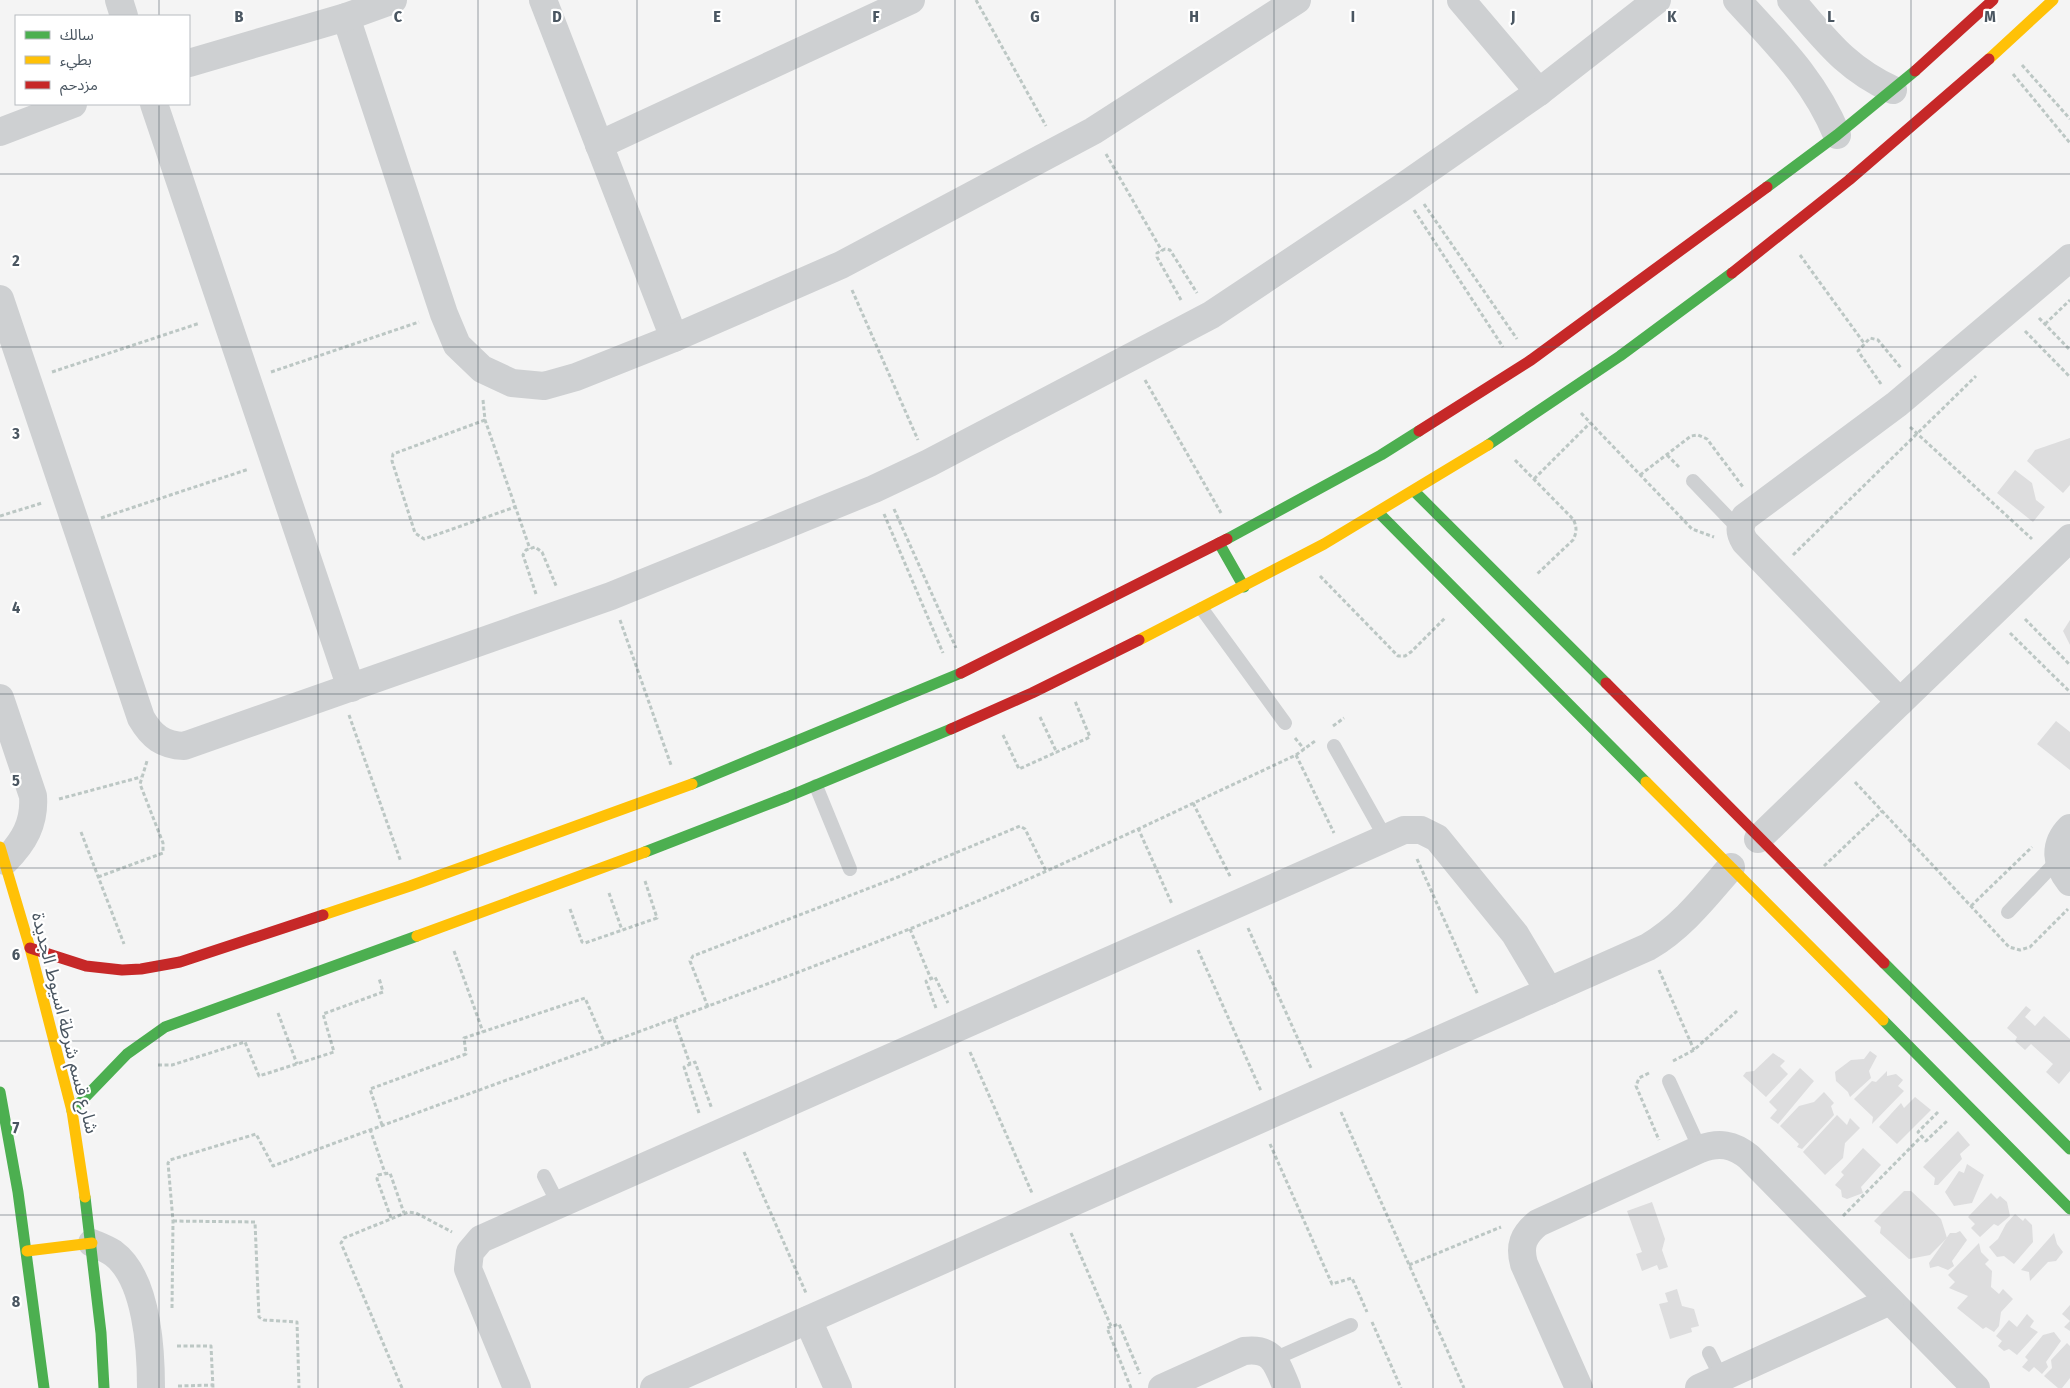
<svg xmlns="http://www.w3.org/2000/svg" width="2070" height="1388" viewBox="0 0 2070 1388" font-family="'Fira Sans Condensed','Noto Sans Arabic',sans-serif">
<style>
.building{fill:#ddddde}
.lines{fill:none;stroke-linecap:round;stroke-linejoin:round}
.path{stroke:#bcc7c4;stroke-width:3;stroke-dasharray:4 2.5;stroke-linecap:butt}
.lane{stroke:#ced0d2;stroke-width:14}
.street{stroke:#ced0d2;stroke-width:28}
.fast{stroke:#4caf50;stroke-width:11}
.slow{stroke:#ffc107;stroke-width:11}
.jam{stroke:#c62828;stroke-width:11}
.grid{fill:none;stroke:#4a5661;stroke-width:1;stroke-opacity:0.55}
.labels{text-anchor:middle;stroke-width:4.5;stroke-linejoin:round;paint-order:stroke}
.street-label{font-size:18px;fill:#4a5661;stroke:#fff}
.grid-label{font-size:16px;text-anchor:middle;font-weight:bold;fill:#4a5661;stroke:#fff;stroke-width:4.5;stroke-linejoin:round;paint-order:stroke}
</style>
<rect width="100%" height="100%" fill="#f4f4f4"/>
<g class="building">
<path d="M2070,438V485L2063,493L2027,461L2035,450Z"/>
<path d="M2015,470L2032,483L2036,500L2045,507L2033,522L1997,493Z"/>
<path d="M2070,620V645L2063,631Z"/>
<path d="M2056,721L2070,732V770L2037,744Z"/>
<path d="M2026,1006L2031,1010L2025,1017L2035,1026L2044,1016L2070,1039V1071L2059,1084L2046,1072L2053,1064L2031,1044L2025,1050L2015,1041L2017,1037L2007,1028Z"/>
<path d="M1870,1051L1877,1056L1869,1071L1871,1078L1850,1097L1848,1092L1836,1081L1835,1072L1851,1060L1864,1059Z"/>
<path d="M1773,1053L1785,1061L1780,1066L1788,1074L1766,1097L1743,1076L1746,1072L1754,1071Z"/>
<path d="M1800,1068L1814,1081L1778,1124L1770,1118L1777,1110L1769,1102Z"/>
<path d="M1887,1071V1076L1896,1074L1903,1080L1898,1086L1904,1091L1872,1124L1873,1117L1854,1099L1872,1081L1876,1082Z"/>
<path d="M1824,1092L1834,1103L1831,1106L1834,1115L1802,1149L1797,1147L1799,1144L1780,1126L1799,1106L1814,1102Z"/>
<path d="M1915,1097L1931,1110L1897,1144L1879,1127L1901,1103L1904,1108Z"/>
<path d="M1837,1115L1847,1125L1850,1118L1860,1128L1845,1143L1843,1158L1825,1175L1803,1152Z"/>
<path d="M1958,1131L1970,1145L1960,1154L1962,1159L1938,1185H1934L1935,1178L1923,1167Z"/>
<path d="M1863,1148L1881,1165L1861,1187L1863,1193L1847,1199L1842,1197L1841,1190L1835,1185L1844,1175L1841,1172Z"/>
<path d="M1967,1164L1984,1175L1972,1203L1954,1206L1945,1192L1959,1171L1964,1173Z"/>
<path d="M1904,1191H1911L1941,1219L1947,1238L1930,1255L1909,1259L1880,1233L1881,1227L1874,1221Z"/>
<path d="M1991,1193L1997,1199L2000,1196L2007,1202L2010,1216L1998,1226L1994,1224L1980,1237L1971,1228L1975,1224L1968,1217Z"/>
<path d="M1652,1202L1665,1239L1662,1250L1668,1267L1659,1270L1657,1265L1642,1271L1636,1254L1642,1252L1627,1211Z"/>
<path d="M2015,1214L2023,1221L2025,1218L2032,1225L2033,1242L2014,1264L2004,1256L1997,1257L1989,1247L1998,1239L2006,1224Z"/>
<path d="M1960,1231L1967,1240L1952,1261L1954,1266L1948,1270L1938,1266L1930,1268L1929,1263L1950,1233H1956Z"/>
<path d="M2054,1233L2057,1244L2063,1252L2056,1261L2048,1262L2030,1281L2029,1272L2021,1270Z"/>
<path d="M1979,1243L1981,1252L1989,1260L1985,1264L1992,1271L1991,1287L1999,1294L2003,1289L2013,1299L2001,1312L1999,1326L1994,1332L1986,1327L1983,1329L1957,1308L1968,1296L1949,1288L1955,1282L1948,1275Z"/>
<path d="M1677,1289L1682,1306L1694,1309L1699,1326L1691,1328L1692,1332L1670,1339L1659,1304L1668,1302L1665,1293Z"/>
<path d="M2070,1305V1331L2064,1327L2070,1321L2062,1314Z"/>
<path d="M2027,1314L2034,1321L2030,1327L2038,1332L2017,1355L2009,1349L2004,1351L1998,1346L2002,1341L1996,1336L2009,1320L2017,1327Z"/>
<path d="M2054,1332L2061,1341L2046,1362L2048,1367L2042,1374L2034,1367L2029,1372L2022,1367L2028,1360L2025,1357L2043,1335Z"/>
<path d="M2067,1343L2070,1346V1378L2062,1388H2058L2044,1376L2052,1368L2051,1360Z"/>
</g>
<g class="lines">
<g class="path">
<path d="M976,0L1046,126"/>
<path d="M2022,65L2070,119"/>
<path d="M2013,74L2070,143"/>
<path d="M1106,154L1162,251"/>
<path d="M1424,204L1517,339"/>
<path d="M1414,210L1503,347"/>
<path d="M1800,255L1864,343"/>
<path d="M852,290L918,440"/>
<path d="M1181,300L1157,257V253L1165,249L1170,250L1197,293"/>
<path d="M2039,318L2070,350"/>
<path d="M2045,324L2070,300"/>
<path d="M2025,331L2070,377"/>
<path d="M52,372L200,323"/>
<path d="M271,372L419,322"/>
<path d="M1145,380L1221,513"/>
<path d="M1881,384L1858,351L1870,338L1878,340L1901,368"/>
<path d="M483,400L485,420L530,549"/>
<path d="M1581,413L1692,529L1714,537"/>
<path d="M485,420L393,454L392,461L415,533L424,539L515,507"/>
<path d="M1910,427L2032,539"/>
<path d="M1667,455L1679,467"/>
<path d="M1515,460L1573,519C1577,527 1577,532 1573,540L1536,575"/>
<path d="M1640,475L1691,436L1698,435L1707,439L1743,487"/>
<path d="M1534,479L1590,423"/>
<path d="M894,509L956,648"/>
<path d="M884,514L943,653"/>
<path d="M0,516L42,503"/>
<path d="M101,518L249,469"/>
<path d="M1793,555L1976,376"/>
<path d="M1320,576L1398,656H1405L1411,652L1446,617"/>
<path d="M536,594L523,555L526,550L535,547L542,552L557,588"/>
<path d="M2025,619L2070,665"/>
<path d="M620,620L671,765"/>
<path d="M2010,633L2070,692"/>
<path d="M349,715L401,862"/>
<path d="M1040,717L1057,753"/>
<path d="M1333,726L1344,718"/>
<path d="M1003,735L1019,769L1090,737L1075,701"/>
<path d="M1295,738L1304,749"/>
<path d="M1296,755L1334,833"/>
<path d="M1855,782L2009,947L2020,950L2030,947L2068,909"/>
<path d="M59,799L141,777"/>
<path d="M1193,803L1231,878"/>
<path d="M1138,828L1172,904"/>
<path d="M81,832L124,944"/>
<path d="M1417,859L1478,995"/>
<path d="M1824,866L1882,811"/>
<path d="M98,877L163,853V843L140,784L147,761"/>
<path d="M609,893L622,930"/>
<path d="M1971,906L2032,847"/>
<path d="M570,909L582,942L585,943L657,918L645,881"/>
<path d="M1248,928L1311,1068"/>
<path d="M910,929L931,979"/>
<path d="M1198,950L1261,1091"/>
<path d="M454,951L483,1032"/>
<path d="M1659,970L1694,1050"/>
<path d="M708,1007L690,961L693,956L898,877L1020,826L1025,829L1046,871"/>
<path d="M936,1008L926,981L935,977L948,1003"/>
<path d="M278,1013L297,1064"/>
<path d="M674,1019L690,1064"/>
<path d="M970,1052L1032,1193"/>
<path d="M1673,1061L1694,1050L1737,1011"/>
<path d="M158,1065H172L245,1042L259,1076L334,1052L323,1014L383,992L379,978"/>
<path d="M1649,1073L1639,1078L1636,1086L1659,1140"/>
<path d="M1341,1112L1464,1388"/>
<path d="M1938,1112L1918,1132L1926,1141L1947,1121"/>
<path d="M699,1113L684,1067L695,1062L712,1109"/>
<path d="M382,1125L370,1089L466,1054L464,1038L585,998L605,1044"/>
<path d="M370,1129L385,1173"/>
<path d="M1270,1144L1332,1284L1352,1278L1367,1312"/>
<path d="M744,1152L806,1293"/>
<path d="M1843,1216L1922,1136"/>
<path d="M391,1218L377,1179L378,1175L390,1173L404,1213"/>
<path d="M173,1221L255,1222L259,1317L264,1320L297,1322L299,1388"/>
<path d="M1071,1233L1111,1326"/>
<path d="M1409,1265L1501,1227"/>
<path d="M172,1308L173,1221L168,1163L170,1160L256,1134L273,1166C484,1087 697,1013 907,930C1039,878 1167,815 1296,755L1315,741"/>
<path d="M1372,1322L1401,1388"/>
<path d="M177,1346H211L213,1388"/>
<path d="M178,1386L213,1385"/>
<path d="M402,1388L341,1243L344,1238L408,1212L416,1213L452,1232"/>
<path d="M1131,1388L1107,1328L1119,1324L1140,1374"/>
</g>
<g class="lane">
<path d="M1693,481L1740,530"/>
<path d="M1202,609L1285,723"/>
<path d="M1334,746L1385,837"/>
<path d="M816,786L850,869"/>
<path d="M2008,912L2058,860"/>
<path d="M1669,1081L1700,1149"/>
<path d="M544,1176L559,1205"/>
<path d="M1709,1353L1723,1381"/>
<path d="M1274,1359L1351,1325"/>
</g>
<g class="street">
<path d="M119,0L124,16"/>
<path d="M543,0L674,338"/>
<path d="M1461,0L1539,92"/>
<path d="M1737,0C1777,44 1814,79 1837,135"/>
<path d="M1791,0C1826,40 1844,67 1893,90"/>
<path d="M346,17L444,314L457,345L482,369L512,383L544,386L576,377L674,338L841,265L1093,131L1297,0"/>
<path d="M189,63L346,17L393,0"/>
<path d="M154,104L351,688"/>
<path d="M0,132L73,104"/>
<path d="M599,145L911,0"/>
<path d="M0,299L141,718C152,737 163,745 184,746L611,596L874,489L929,463L1211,315L1400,189L1539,92L1657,0"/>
<path d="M0,698L33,796C35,823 24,842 5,861"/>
<path d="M1900,702L1745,542C1739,532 1739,526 1745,517L1897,404L2070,258"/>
<path d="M2070,828C2053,845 2056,865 2070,882"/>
<path d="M1758,839L2070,538"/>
<path d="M92,1243C99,1246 107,1249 113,1253C147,1278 151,1350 151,1388"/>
<path d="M808,1320L838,1388"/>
<path d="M517,1388L468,1269L470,1252L481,1239L1404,830H1421L1437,838L1515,934L1549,991"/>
<path d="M654,1388L1648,947C1682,927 1705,897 1731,867"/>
<path d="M1162,1388L1244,1351C1274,1347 1277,1365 1287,1388"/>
<path d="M1579,1388L1524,1264C1519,1246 1523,1235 1538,1223L1700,1149C1719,1142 1733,1144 1749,1157L1976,1388"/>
<path d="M1699,1388L1890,1301"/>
</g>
<g class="fast">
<path d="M1767,187L1837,135L1915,71"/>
<path d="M1488,445L1620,356L1732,273"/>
<path d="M1414,491L1606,683"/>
<path d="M1379,513L1646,782"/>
<path d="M1227,539L1381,455L1419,431"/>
<path d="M1219,543L1244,587"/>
<path d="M692,784L961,673"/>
<path d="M645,852L787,797L951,729"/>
<path d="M1884,963L2070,1149"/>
<path d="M1883,1020L2070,1209"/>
<path d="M0,1092L18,1192L44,1388"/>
<path d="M72,1111L127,1054L165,1027L417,936"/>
<path d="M85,1197L101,1333L104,1388"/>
</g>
<g class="slow">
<path d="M1989,59L2053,0"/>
<path d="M1139,640L1324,544L1488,445"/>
<path d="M1646,782L1883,1020"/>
<path d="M0,847L30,948L72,1111L85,1197"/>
<path d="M323,915L410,886L692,784"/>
<path d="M417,936L645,852"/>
<path d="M27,1251L92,1243"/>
</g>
<g class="jam">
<path d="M1915,71L1993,0"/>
<path d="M1732,273L1849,180L1989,59"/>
<path d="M1419,431L1531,360L1767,187"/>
<path d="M961,673L1227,539"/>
<path d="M1606,683L1884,963"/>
<path d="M951,729L1032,693L1139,640"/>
<path d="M30,948L86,966L122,970L141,969L180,962L323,915"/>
</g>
</g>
<path class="grid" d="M159,0V16M318,0V1388M478,0V1388M637,0V1388M796,0V1388M955,0V1388M1115,0V1388M1274,0V1388M1433,0V1388M1592,0V1388M1752,0V1388M1911,0V1388M159,104V1388M0,174H2070M0,347H2070M0,520H2070M0,694H2070M0,868H2070M0,1041H2070M0,1215H2070"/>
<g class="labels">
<g class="street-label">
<text transform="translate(65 1023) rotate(76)" y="6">شارع قسم شرطة اسيوط الجديدة</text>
</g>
</g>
<g class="grid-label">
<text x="239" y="22">B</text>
<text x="398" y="22">C</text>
<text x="557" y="22">D</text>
<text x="717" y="22">E</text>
<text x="876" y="22">F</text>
<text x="1035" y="22">G</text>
<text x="1194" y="22">H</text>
<text x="1353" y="22">I</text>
<text x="1513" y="22">J</text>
<text x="1672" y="22">K</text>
<text x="1831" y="22">L</text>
<text x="1990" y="22">M</text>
<text x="16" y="266">2</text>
<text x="16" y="439">3</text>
<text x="16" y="613">4</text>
<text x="16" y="786">5</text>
<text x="16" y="960">6</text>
<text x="16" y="1133">7</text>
<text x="16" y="1307">8</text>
</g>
<rect x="15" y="15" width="175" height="90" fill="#ffffff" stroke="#b7bbc0"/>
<rect x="25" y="31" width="25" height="8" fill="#4caf50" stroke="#b7bbc0"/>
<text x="60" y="40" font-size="15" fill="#4a5661">سالك</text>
<rect x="25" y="56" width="25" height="8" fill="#ffc107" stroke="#b7bbc0"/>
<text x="60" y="65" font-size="15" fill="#4a5661">بطيء</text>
<rect x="25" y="81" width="25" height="8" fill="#c62828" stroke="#b7bbc0"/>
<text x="60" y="90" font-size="15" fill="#4a5661">مزدحم</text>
</svg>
